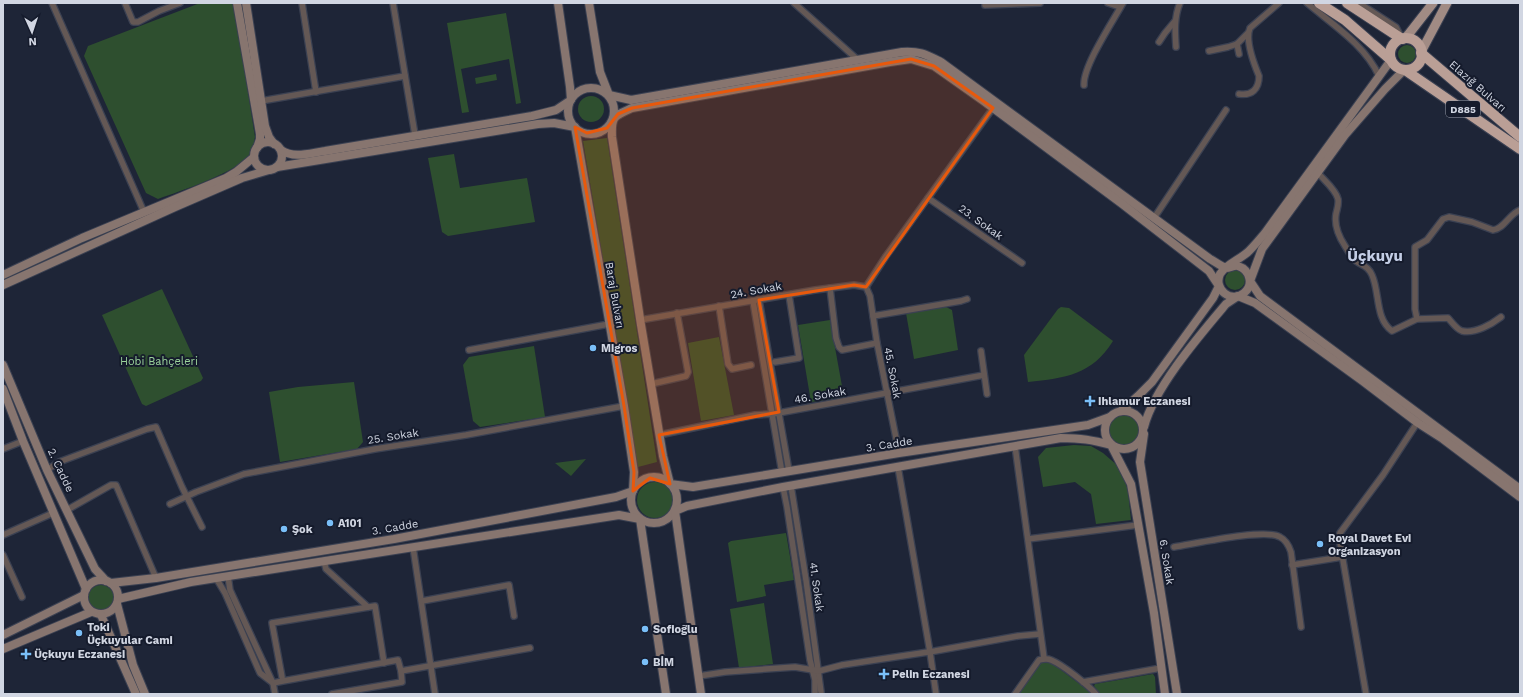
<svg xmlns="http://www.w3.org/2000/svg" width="1523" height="697" viewBox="0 0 1523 697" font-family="'Work Sans',sans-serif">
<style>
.green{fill:#2e4f2f}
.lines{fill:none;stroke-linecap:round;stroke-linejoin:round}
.street-casing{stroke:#3b4152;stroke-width:8}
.secondary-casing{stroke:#3b4152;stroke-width:10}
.primary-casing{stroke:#3b4152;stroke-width:11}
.highway-casing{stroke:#3b4152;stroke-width:12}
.street{stroke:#645855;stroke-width:5.5}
.secondary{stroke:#87756f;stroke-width:8}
.primary{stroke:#a18b84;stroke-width:9}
.highway{stroke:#ba9f96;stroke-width:10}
.marked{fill:#e8590c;fill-opacity:0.2;stroke:#e8590c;stroke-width:3;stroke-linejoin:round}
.poi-dot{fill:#7abff8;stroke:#151b2c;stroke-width:1.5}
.labels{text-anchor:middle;stroke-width:4;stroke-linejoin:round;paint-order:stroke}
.shield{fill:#151b2c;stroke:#999eab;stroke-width:1}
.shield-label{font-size:10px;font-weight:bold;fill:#d1d6e2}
.street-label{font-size:11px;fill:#d1d6e2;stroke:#151b2c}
.poi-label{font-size:11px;font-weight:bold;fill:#d1d6e2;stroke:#151b2c;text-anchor:start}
.park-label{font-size:11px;fill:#9bd39b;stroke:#151b2c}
.district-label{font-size:15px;font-weight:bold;fill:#c3cde5;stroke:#151b2c}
</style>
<rect width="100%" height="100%" fill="#1e2537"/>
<g class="green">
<path d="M200,3H234L255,137C254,141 254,148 252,152C240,172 180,191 158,199L146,193L84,56L88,46Z"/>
<path d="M506,13L521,103L516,104L509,59L461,69L469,112L462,113L447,23Z"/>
<circle cx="1407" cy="54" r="9"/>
<path d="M496,74L497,80L476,84L475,78Z"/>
<circle cx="591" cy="109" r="13"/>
<path d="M607,138L657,462L638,467L583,141Z"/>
<path d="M454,154L460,188L527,178L535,222L448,236L442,232L428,158Z"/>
<circle cx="1235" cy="280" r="10"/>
<path d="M162,289L203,378L201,381L146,406L142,404L102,315Z"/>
<path d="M946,307L952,310L958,350L914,359L906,313Z"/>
<path d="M1061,307L1069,308L1113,341C1092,375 1065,378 1028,382L1024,355L1058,309Z"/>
<path d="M830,320L844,397L811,402L798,325Z"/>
<path d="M719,337L734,415L701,421L688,343Z"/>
<path d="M534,346L545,417L480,427L473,421L463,365L469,357Z"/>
<path d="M354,382L363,442L357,449L280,462L269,392L298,387Z"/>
<circle cx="1124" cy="430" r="15"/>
<path d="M1074,445L1091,446L1103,453L1118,466L1124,477L1128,491L1131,520L1096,524L1091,494L1075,482L1043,487L1038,457L1046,448Z"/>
<path d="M586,459L571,476L555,463Z"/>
<circle cx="655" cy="500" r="18"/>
<path d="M786,533L794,580L764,585L766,596L737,602L728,543L731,541Z"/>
<circle cx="101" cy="598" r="13"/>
<path d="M764,603L773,664L739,668L730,609Z"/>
<path d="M1042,661H1049L1093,694H1019Z"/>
<path d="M1153,674L1155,677L1156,694H1100L1094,686L1095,684Z"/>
</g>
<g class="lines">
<defs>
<g id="street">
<path d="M52,3L144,212"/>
<path d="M125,3L133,22H138L159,11L180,3"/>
<path d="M302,3L316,92"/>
<path d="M393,3L415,135"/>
<path d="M794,3L858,60"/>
<path d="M1108,3L1120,7"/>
<path d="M1307,3C1333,25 1365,45 1379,76"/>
<path d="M1359,3L1396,27L1402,39"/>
<path d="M985,5L1040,3"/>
<path d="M1159,42L1165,33L1175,21"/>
<path d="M1237,44L1239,54"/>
<path d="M1176,47C1175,32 1174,17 1180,3"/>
<path d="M1209,51L1228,47L1237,44L1248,33"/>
<path d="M1084,85C1083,66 1113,21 1123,3"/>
<path d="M1239,94C1252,96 1259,89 1259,76C1254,64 1245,40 1250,28L1279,3"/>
<path d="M261,101L405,76"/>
<path d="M1318,173C1324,180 1336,190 1338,199C1339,205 1337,209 1336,214C1334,226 1339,237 1345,246C1348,251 1352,258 1356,261C1363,266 1368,266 1372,275C1380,293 1375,319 1392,331L1417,319L1448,318C1452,322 1456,329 1462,331C1475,334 1492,324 1501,317"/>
<path d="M928,198L1022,263"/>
<path d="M1154,218L1226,110"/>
<path d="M866,287L886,256L993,108"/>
<path d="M830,288L836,338L839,347L842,350L877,343"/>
<path d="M759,300L789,471"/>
<path d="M753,301L782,473"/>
<path d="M719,306L728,364L732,369L751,365"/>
<path d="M873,316L961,301L967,299"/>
<path d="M1417,319L1415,309V247L1427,240L1443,219L1449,217L1472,222L1493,230C1504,229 1509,214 1520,210"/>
<path d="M640,320L815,290L854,285L866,287L870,296L877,343L899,453"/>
<path d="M469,350L609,324"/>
<path d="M981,351L987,394"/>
<path d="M775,362L799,358L789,295"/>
<path d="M651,384L686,376L688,372L677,313"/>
<path d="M659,435L755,415L773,414L984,375"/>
<path d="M1015,446L1044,658"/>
<path d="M3,449L23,441"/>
<path d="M898,467L930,652L936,694"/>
<path d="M47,470L59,462L147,429L156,427L182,487L202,527"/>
<path d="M791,486L806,580L821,692"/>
<path d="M783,487L787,507L810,660L815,680V694"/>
<path d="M170,504L196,492L244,474L375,449L466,435L624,406"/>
<path d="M67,510L111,485H116L156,578"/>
<path d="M3,535L53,513"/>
<path d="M1028,539L1138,525"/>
<path d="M413,547L435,694"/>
<path d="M1174,547C1194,544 1265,528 1280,537C1286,540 1289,546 1291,552L1301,627"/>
<path d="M3,555L22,597"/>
<path d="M324,561L326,569L368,607"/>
<path d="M1292,565L1342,557"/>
<path d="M228,576L230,590L272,681"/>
<path d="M216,578L225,593L260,673L273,683"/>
<path d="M422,601L509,585L514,616"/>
<path d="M401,671L530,648"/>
<path d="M699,676L725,672L795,667L819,671L842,665L935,651L1018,636L1040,634"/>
<path d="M282,677L272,623L375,606L384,663"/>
<path d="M1083,682L1161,668"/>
<path d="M275,694L273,683L283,681L398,660L401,671L402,682L332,694"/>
<path d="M1015,694L1039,660C1043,659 1047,658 1051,660C1063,665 1088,685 1096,694"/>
<path d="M1366,694L1339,537L1340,533L1383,475L1419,420"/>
</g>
<g id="secondary">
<path d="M237,3L260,134V139L257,148"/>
<path d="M246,3L265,126L269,137L274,144"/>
<path d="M589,3L600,72L609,95L631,100L902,52C920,51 925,54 941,62L1210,259C1214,261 1222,267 1226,268C1230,268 1234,265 1238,266C1250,270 1254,285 1244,293C1231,304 1213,289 1220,274C1226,264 1241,259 1249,251C1255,245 1260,239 1265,233L1391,60"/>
<path d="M1404,70L1385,89L1345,135L1262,249L1250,281L1260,296L1520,489"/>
<circle cx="591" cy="111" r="23"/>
<circle cx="268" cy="156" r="14"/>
<path d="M281,150C294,159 310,153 325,151L532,116L556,110L571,100L570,87L558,3"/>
<path d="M3,275L82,238L226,178L236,172L254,157"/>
<path d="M3,285L175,207L242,178L269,170"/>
<path d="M3,365L47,470L95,569L106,581"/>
<path d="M3,389L23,441L86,589"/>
<circle cx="1124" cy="430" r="19"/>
<path d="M1110,417L1088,425L899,453L693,487L670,484L663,456L641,325L612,137C611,116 614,116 632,108L890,62L911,59L934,66L985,102L1121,203L1209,271L1219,286L1213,298L1152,382L1138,396L1121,411"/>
<path d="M1144,427C1154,388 1199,336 1226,304L1238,296L1255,303L1364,382L1418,423L1443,439L1520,497"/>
<path d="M1144,434L1140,462L1177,694"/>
<circle cx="654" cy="500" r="23"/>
<circle cx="101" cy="597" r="17"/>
<path d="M111,583L156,578L394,539L616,497L633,491L634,472L624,406L575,127L554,123L538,124L277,167"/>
<path d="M118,599L191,582L619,515L640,519L666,694"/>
<path d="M117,604L133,665L145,694"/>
<path d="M101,615L136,694"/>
<path d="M3,635L84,595"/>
<path d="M3,649L91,612"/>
<path d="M701,694L675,511L687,506L783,487L1061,438C1081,438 1092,440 1111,445L1131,484L1154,613L1165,694"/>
</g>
<g id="primary">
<path d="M1404,39L1408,35L1433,3"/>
<path d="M1421,52L1447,3"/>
</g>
<g id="highway">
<path d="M1319,3L1345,20L1391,60"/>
<path d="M1347,3L1402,39"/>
<circle cx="1406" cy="54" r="16"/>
<path d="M1421,53L1520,137"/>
<path d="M1405,70L1520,149"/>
</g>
</defs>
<use href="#street" class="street-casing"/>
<use href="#secondary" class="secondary-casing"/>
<use href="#primary" class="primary-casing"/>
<use href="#highway" class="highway-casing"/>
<use href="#street" class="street"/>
<use href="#secondary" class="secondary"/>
<use href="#primary" class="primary"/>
<use href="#highway" class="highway"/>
</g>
<path class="marked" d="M911,59L934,66L993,108L866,287L854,285L759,300L779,412L659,435L670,484L650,478L633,491L634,472L624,406L575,127L587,133L607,128L618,114L632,108Z"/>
<g class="poi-dot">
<circle cx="593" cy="348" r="4"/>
<path d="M1088 395h4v4h4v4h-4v4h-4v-4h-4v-4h4z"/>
<circle cx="330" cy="523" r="4"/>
<circle cx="284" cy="529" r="4"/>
<circle cx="1320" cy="544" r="4"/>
<circle cx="645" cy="629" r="4"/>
<circle cx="79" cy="633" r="4"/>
<path d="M24 648h4v4h4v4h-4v4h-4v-4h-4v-4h4z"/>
<circle cx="645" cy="662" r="4"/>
<path d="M882 668h4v4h4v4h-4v4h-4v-4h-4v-4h4z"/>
</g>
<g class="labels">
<rect class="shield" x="1446" y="101" width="34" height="16" rx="3"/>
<g class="shield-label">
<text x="1463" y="113">D885</text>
</g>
<g class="street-label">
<text transform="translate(1478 86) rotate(41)" y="4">Elazığ Bulvarı</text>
<text transform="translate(981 222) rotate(36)" y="4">23. Sokak</text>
<text transform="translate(756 290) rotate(-10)" y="4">24. Sokak</text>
<text transform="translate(615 295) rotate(80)" y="4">Baraj Bulvarı</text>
<text transform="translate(893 373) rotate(79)" y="4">45. Sokak</text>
<text transform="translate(820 395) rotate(-10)" y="4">46. Sokak</text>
<text transform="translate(393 436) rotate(-9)" y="4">25. Sokak</text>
<text transform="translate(889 444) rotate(-9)" y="4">3. Cadde</text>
<text transform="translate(61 470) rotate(65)" y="4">2. Cadde</text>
<text transform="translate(395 527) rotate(-10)" y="4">3. Cadde</text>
<text transform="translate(1167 562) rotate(81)" y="4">6. Sokak</text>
<text transform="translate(817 587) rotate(82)" y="4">41. Sokak</text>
</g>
<g class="poi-label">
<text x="601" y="352">Migros</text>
<text x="1098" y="405">Ihlamur Eczanesi</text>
<text x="338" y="527">A101</text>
<text x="292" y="533">Şok</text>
<text x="1328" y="542">Royal Davet Evi<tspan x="1328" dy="13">Organizasyon</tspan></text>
<text x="87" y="631">Toki<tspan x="87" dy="13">Üçkuyular Cami</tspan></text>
<text x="653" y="633">Sofioğlu</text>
<text x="34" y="658">Üçkuyu Eczanesi</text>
<text x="653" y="666">BİM</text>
<text x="892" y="678">Pelin Eczanesi</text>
</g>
<g class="park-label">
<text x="159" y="365">Hobi Bahçeleri</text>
</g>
<g class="district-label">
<text x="1375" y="261">Üçkuyu</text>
</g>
</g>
<rect width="1523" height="697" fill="none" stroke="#d1d6e2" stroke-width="8"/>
<g transform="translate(32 32) rotate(177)" stroke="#151b2c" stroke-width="3" paint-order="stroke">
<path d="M0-3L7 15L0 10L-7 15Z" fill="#d1d6e2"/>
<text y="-6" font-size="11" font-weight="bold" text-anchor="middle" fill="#d1d6e2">N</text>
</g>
</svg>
